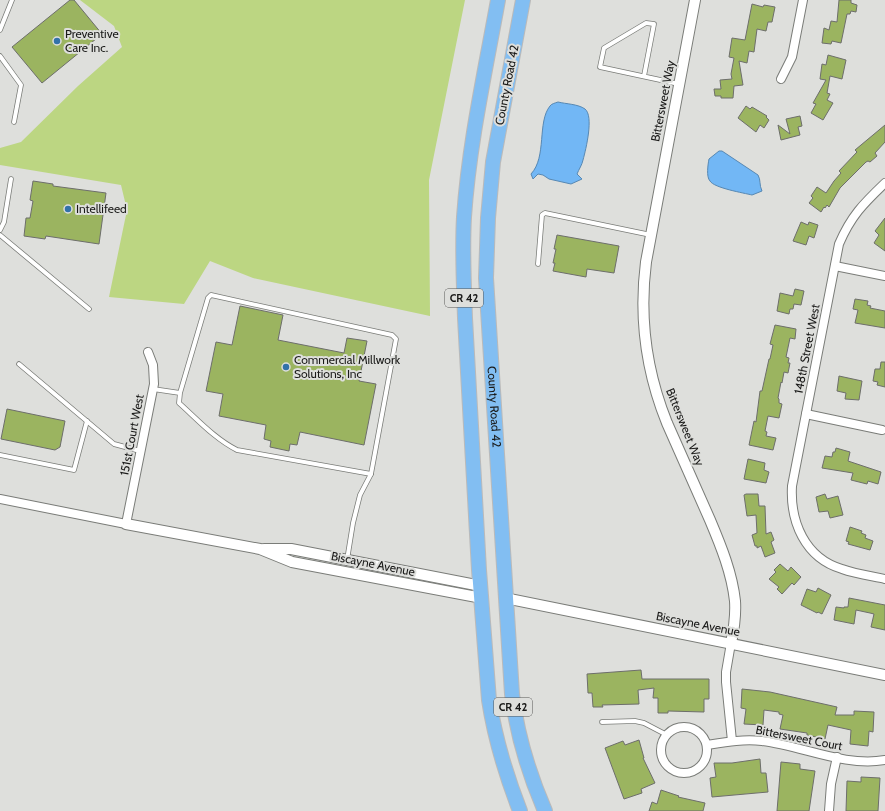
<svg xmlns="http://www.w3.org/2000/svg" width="885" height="811" viewBox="0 0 885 811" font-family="Cabin,sans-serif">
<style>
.green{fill:#bcd682}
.water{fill:#72b7f5;stroke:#5788b3}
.building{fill:#9bb460;stroke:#6d6e6b}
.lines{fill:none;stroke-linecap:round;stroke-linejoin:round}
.service-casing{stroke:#7a7c78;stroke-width:5.5}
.minor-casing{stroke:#7a7c78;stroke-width:10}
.tertiary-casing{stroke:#7a7c78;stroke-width:12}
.trunk-casing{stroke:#bababa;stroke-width:16}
.service{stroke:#fff;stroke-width:4}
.minor{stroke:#fff;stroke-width:8}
.tertiary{stroke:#fff;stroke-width:10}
.trunk{stroke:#82bef2;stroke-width:14}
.poi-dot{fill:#3272a9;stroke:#dedfdc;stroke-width:1.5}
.labels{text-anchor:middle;stroke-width:4;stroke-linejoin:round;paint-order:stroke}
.shield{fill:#dedfdc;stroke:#545453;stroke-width:1}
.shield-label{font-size:11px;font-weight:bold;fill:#191918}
.poi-label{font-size:12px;fill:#191918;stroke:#dedfdc;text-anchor:start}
.street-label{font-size:12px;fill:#191918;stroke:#dedfdc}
</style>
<rect width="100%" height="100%" fill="#dedfdc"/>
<path class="green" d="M80,0H465L429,180L430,316L253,278L210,261L184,304L109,297L127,210L121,185L0,165V148L21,142L78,86L122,47L114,26Z"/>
<g class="water">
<path d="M558,102C566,104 578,104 585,109C594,116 586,149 583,160C582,165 579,169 577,174L582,179L571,184L549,179L543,175L538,174L533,179L531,174C547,157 537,122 550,106C551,104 555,103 558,102Z"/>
<path d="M719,151H722L758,175C761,180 759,185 762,191L752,195C744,193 714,188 710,181C706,177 708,164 709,159Z"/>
</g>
<g class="building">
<path d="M70,0H74L102,34L42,83L12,47Z"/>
<path d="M839,0H851V3L857,5L856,12L851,11L850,14H847L841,43L832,41L831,44L822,43L824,28L829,30L831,21L837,22Z"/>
<path d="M752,4L763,7L764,5L775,7L772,22H768L766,31L757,29L754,52L749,51L747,63L739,61L743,85L734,86L733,98H721V96H715L714,89H721L720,80L732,79L731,74L734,58L729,57L732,38L745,40Z"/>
<path d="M828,55L846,60L842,79L830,76L827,93L830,94L827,100L833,103L823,120L811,113L816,104L813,103L826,80L820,79L822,64L826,65Z"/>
<path d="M746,106L750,109L752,107L767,116L766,117L769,120L764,128L760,125L756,132L738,118Z"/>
<path d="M800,116L802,126L798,127L800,135L781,140L778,125L790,134L786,119Z"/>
<path d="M885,125V142L875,153L877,156L870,162L868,161L866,162L840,188L829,207L827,205L825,208L824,207L821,212L809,203L813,198L811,196L817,187L826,193L834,181L841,173L839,171L857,152L855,150Z"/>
<path d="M33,181L53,184V186L106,193L99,244L46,236L45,239L24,236L26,218H30L33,201L30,200Z"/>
<path d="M885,218V251L874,243L879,235L875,231Z"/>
<path d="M801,222L808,225L809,222L818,225L814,238L809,236L806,245L793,241Z"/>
<path d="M557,235L619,246L614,273L587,269L586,277L553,271L555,263H553L556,249H554Z"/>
<path d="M795,289L804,291L801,305L794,304L793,309H790L789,314L777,311L780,293L793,296Z"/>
<path d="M855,299L868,301L867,305L871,306L870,308L885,311V328L855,323L858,310L853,309Z"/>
<path d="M240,306L283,315L278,340L344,353L347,338L367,341L359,381L376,384L364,445L300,432L297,445L290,444L289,451L270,447L271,441L264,439L266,425L219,416L223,394L206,391L216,342L232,345Z"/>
<path d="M775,325L796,329L795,339L790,338L786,357L789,358L788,363H790L788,373L784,372L782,383L781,382L778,398L779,399V403L782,404L779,418L768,416L765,431L767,432L766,436L776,438L773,450L749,445L754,421L756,422L760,391H762L769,359H770L773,345L770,344Z"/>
<path d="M881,362H885V387L877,385L878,382L873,381L875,369H880Z"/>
<path d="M839,376L862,381L859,400L845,399L846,393L837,391Z"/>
<path d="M7,409L65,421L60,447L55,450L1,439Z"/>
<path d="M836,448L850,452L848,461L881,472L878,484L868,481L867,484L851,480L853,473L822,468L825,456L832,457L833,452H835Z"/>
<path d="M748,459L765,463L764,470L769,472L766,483L744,479Z"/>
<path d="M746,494H758L759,506H765L766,534L771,532L774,540L771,542L775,553L765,557L761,546L757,548V546H755L752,535L757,533L756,515L747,516L744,495Z"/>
<path d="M825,494L827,499L838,496L843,515L830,518L828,511L819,512L816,497Z"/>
<path d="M850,527L862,531L861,533L866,535L865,538L873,541L870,550L848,544L849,542L846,541Z"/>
<path d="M780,564L788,571L791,567L801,577L794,585L792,583L782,594L777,589L779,587L769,579L776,572L774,570Z"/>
<path d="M818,588L831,595L822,614L818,612L817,613L801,605L807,589L816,592Z"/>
<path d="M849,598L885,605V630L871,627L874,614L870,613L856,610L854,624L834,620L836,607L844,608V607H848Z"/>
<path d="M641,670L642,679H709V699H704V712L668,711V713H658V698H653L654,688L638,690L639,704L602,705L603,707H593L592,693H588L587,674Z"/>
<path d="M742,689L770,692L837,707L835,715H854V711L874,712L873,732L869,731L868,746L850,744L851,730L828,725L825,739L807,735V733L780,729L783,715L779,714V712L764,710L763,725L744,724L746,709L741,708Z"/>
<path d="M639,740L644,758H643L655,783L641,789L642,793L624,799L605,748L623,741L625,745Z"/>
<path d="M760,759L761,773H766L768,792L712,797L710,778L716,777L714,763H732Z"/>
<path d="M781,762L800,764V769L815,771L809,811H777Z"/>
<path d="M861,777L880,778L878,811H846L847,781L861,782Z"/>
<path d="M661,790L679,796L678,797L705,803L703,811H649L652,802L657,804Z"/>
</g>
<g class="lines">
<defs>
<g id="service">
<path d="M0,30L12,0"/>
<path d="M0,56L21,85L14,122"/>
<path d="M644,76L654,24L646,23L604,48L600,67L679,84"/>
<path d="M0,230L4,222L11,179"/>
<path d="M0,235L89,309"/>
<path d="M538,264L542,215L545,213L651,235"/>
<path d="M19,364L114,444L140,451"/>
<path d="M153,389L180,393L179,403C197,419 215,439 237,450L371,474L396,339L392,335L211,295L208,298L180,393"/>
<path d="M0,455L74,470L87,421"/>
<path d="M347,560L353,523L360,495L371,474"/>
<path d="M602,722L635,721L644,723L667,735"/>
</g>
<g id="minor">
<path d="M781,79L792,57L803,0"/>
<path d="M885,183C863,204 851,216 839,244L792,486C790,522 805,558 842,569C856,574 871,576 885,579"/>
<path d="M835,266L885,276"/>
<path d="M806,414L882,430"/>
<path d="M0,499L126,524L154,384L153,365L148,352"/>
<path d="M731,643L726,672V682L732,741"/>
<circle cx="684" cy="750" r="23"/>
<path d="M707,745C726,742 743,739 762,741C803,746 844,767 885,760"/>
<path d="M829,811L831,784L837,757"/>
</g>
<g id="tertiary">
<path d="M695,0L646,262C639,317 646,371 667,423C681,455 696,488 710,520C721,546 732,573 735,601C736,616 734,629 731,643"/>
<path d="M126,524L260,549L292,562L482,598"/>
<path d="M264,549H291L481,586"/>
<path d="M505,598L885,675"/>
</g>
<g id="trunk">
<path d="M498,0C485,72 469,144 464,217C462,251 464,285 465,318L479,570L489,700C495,739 506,775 520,811"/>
<path id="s1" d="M523,0L493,162L488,218L486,278L512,694C517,735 529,774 545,811"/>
</g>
</defs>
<use href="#service" class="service-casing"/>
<use href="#minor" class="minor-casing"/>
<use href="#tertiary" class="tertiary-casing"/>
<use href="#trunk" class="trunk-casing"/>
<use href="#service" class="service"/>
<use href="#minor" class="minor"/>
<use href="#tertiary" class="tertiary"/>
<use href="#trunk" class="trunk"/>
</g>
<g class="poi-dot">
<circle cx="57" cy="41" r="4"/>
<circle cx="68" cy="209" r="4"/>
<circle cx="286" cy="367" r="4"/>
</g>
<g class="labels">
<g class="shield">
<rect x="445" y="289" width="38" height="18" rx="3"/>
<rect x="494" y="698" width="38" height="18" rx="3"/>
</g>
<g class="shield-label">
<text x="464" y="302">CR 42</text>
<text x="513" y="711">CR 42</text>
</g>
<g class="poi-label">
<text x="65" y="38">Preventive<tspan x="65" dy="14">Care Inc.</tspan></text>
<text x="76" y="213">Intellifeed</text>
<text x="294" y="364">Commercial Millwork<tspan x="294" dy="14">Solutions, Inc</tspan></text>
</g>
<g class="street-label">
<text transform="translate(507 85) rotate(-79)" y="4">County Road 42</text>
<text transform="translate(663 101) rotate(-79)" y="4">Bittersweet Way</text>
<text transform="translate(807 349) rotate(-79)" y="4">148th Street West</text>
<text dy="4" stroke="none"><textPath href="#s1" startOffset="410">County Road 42</textPath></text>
<text transform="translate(685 427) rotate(68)" y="4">Bittersweet Way</text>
<text transform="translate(132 435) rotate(-79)" y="4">151st Court West</text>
<text transform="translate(373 564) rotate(11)" y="4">Biscayne Avenue</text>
<text transform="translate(698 624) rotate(11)" y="4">Biscayne Avenue</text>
<text transform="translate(799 738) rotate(11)" y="4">Bittersweet Court</text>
</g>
</g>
</svg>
